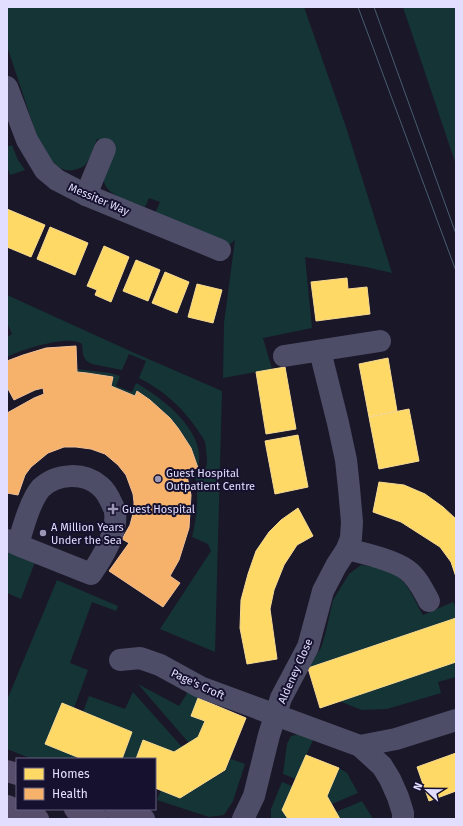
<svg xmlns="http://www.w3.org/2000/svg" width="463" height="826" viewBox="0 0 463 826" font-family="'Fira Sans',sans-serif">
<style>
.green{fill:#153435}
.homes{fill:#ffd966;stroke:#f6da94}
.health{fill:#f6b26b;stroke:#f0bf97}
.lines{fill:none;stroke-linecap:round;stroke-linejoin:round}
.minor{stroke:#4e4d68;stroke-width:22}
.major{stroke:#574e6c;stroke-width:22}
.tram{stroke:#485d70;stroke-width:1}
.poi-dot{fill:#9c98b4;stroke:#16112e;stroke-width:1.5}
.labels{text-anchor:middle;stroke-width:4;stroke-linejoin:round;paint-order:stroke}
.street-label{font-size:11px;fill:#e2deff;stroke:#16112e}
.poi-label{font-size:11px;fill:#e2deff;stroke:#16112e;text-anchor:start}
</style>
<rect width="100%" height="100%" fill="#1a1728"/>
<g class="green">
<path d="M7,7H304L346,127L392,273L366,267L305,257L312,328L263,338L272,369L223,378L224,323L235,240L229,245L155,213L160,202L149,198L145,207C133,202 101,195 104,177C106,167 112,156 115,147L97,139C94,147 91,158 85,165C83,167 78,169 74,170C54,174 43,148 36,134L7,46Z"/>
<path d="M403,7H456V165Z"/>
<path d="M12,145L18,160L25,170L10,175L7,166V147Z"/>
<path d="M7,295L130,351L222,391L215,652L160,629L211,551L208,544L192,537C197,517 199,497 195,476C204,473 208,468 207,458C206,452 206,447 205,442C203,437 199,433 197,429C182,407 163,390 139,378L146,361L129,354L122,370L92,364C82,360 83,353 82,344C70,334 20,350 7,357V337L12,334L7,323Z"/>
<path d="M77,369L110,373L120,376L116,386L132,392L136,383C163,398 208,433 198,468C190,444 178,426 159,408C152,402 146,396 137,392L135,396L111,386L113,377L88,373L77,372Z"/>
<path d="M7,551L35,562L21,599L7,593Z"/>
<path d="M361,565C404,571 404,580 423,615L453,602L456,608V618L308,668L321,648L325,635L333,600L349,574Z"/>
<path d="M57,580L118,606L116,611L92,602L70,663L88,670L74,708L62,704L45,744L76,756L75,759H32L7,749V700Z"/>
<path d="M456,662V677L438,682L441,693L387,709L362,710L339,701Z"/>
<path d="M138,684L179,706L188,692L198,698L205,721L198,737L189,743Z"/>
<path d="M133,692L182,747L174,752L143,740L136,759H122L132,732L83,712L89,696L125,709Z"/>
<path d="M300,734L313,740L296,779L283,774L287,744L291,736Z"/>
<path d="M231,759L245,764L233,801L224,815L209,817L157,800L161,790L180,798L225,771Z"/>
<path d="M339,768L347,773L358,793L332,804L327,796Z"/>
<path d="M282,782L292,786L288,819H271V809Z"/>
<path d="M362,801L373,819H340L336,812Z"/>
</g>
<g class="homes">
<path d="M7,209L45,225L31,257L7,247Z"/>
<path d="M50,227L88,243L75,275L37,259Z"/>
<path d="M104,246L129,257L111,302L95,295L97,290L87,286Z"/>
<path d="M136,260L160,270L148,301L123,291Z"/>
<path d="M165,272L189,282L177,313L152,303Z"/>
<path d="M347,278L348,289L367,287L370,314L316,321L311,282Z"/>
<path d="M197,284L222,290L213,323L188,317Z"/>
<path d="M388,358L397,411L369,417L359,364Z"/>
<path d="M285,367L296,429L266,434L256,372Z"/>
<path d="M409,409L419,461L379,469L369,417Z"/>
<path d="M298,435L308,487L275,494L265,441Z"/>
<path d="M379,482L404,485L425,494L443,507L456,519V577L451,562L440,547L401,522L373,512Z"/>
<path d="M298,508L313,536L297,545L284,565L274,590L270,609L277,659L247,664L240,628L241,600L248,574L256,551L269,532L281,520Z"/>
<path d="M456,618V662L320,708L308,668Z"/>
<path d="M198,698L246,718L225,770L180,798L155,788V759H136L143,740L174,752L198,737L205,721L191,716Z"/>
<path d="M62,703L132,732L122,759H82L45,744Z"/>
<path d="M456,753V791L429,801L417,767Z"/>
<path d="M306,755L339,768L327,796L340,819H288L282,810Z"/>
</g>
<path class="health" d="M76,346L77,372L87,373L113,377L111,386L135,396L137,391L150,400L170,418L178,428L191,448L198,468L186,471L191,495L189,528L179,560L170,576L180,583L163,607L109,571L129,543L122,539L130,525L134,510V502L133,494L126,475L118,465L105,454L91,449L76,447H64L48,453L31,467L25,475L18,495L7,493V413L34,398L44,394L43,388L35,390L14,400L7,387V361L23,355L46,348Z"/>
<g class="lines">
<g class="minor">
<path d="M7,87L27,140L45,170L57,180L86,195L220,250"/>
<path d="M86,195L105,149"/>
<path d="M284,356L380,341"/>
<path d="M7,540L18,545L91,574C102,558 118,533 115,512C115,510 113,506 112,504C109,497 106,491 100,486C84,472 57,473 41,488C31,499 22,530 18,545"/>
<path d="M347,549C363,553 394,560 407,570C417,577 423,590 429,601"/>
<path d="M120,660L140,658L160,665L200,687L360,746L382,766L390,779L398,797L403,813V819"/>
<path d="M360,746L396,739L456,720"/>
<path d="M243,819L254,796L269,735L281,698L308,647L323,591L336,566L347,549L351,538L352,522L349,488L346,460L338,423L320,351"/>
</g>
<g class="major">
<path d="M7,771L17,774"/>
<path d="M7,806L38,819"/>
<path d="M75,809L98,819"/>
<path d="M116,809L144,819"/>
</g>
<g class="tram">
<path d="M358,7L456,271"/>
<path d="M374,7L456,234"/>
</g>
</g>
<g class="poi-dot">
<circle cx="158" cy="479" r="4"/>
<path d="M111 503h4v4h4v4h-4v4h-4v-4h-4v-4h4z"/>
<circle cx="43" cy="533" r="4"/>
</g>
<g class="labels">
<g class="street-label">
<text transform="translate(99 199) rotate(23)" y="4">Messiter Way</text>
<text transform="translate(295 671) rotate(-66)" y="4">Aldeney Close</text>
<text transform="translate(198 684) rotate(25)" y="4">Page's Croft</text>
</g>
<g class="poi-label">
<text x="166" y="477">Guest Hospital<tspan x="166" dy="13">Outpatient Centre</tspan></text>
<text x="122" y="513">Guest Hospital</text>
<text x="51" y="531">A Million Years<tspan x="51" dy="13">Under the Sea</tspan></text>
</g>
</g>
<rect width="463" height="826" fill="none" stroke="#e2deff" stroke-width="16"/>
<rect x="16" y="758" width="140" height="52" fill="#16112e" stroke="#686382"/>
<rect x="24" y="768" width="20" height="12" fill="#ffd966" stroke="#686382"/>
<text x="52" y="778" font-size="12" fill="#e2deff">Homes</text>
<rect x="24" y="788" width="20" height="12" fill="#f6b26b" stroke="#686382"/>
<text x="52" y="798" font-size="12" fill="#e2deff">Health</text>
<g transform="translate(427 790) rotate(292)" stroke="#16112e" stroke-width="3" paint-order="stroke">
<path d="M0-3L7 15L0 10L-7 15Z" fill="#e2deff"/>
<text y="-6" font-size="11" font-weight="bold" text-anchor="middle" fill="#e2deff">N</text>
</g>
</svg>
